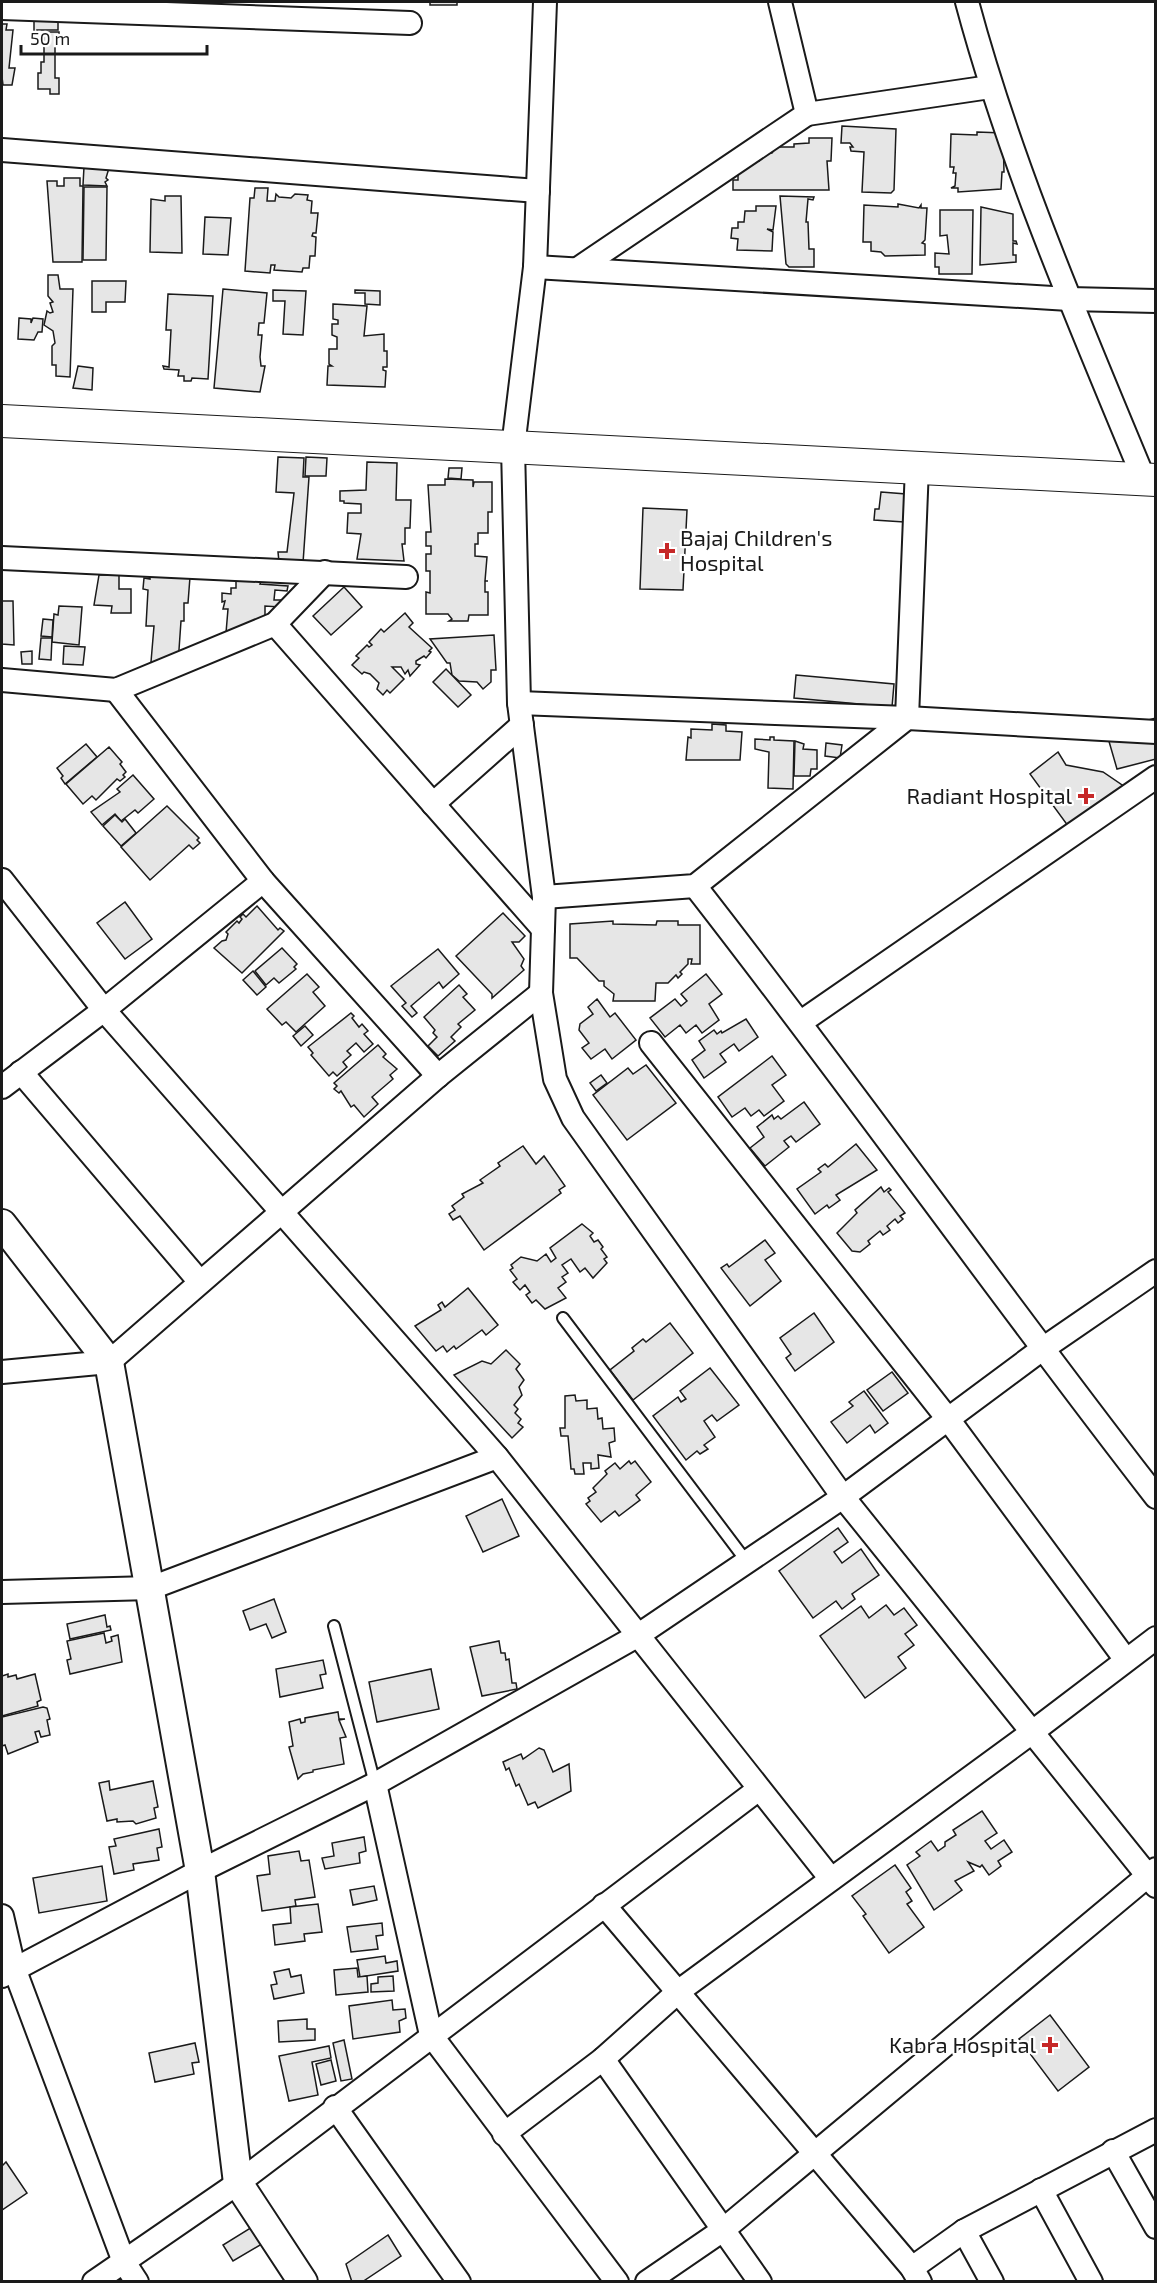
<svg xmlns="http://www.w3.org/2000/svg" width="1157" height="2283" viewBox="0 0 1157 2283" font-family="'Exo 2',sans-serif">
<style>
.building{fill:#e6e6e6;stroke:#1a1a1a;stroke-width:1.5}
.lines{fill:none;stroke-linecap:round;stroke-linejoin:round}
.service-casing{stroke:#1a1a1a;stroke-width:14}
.minor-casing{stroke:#1a1a1a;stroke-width:26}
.tertiary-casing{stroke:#1a1a1a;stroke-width:32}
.secondary-casing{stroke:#1a1a1a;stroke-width:34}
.service{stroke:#fff;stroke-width:10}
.minor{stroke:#fff;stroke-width:22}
.tertiary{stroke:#fff;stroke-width:28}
.secondary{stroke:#fff;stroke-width:32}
.poi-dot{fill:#c62828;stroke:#fff;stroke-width:2}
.labels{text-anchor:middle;stroke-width:4.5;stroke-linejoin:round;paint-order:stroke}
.poi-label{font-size:22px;fill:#1a1a1a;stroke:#fff;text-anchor:end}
</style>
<rect width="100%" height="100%" fill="#fff"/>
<g class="building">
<path d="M186,2H216V5L186,6Z"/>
<rect x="430" y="2" width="27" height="3"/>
<path d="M58,20V30H37L38,36H34V21Z"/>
<path d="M2,24H7L6,30H13L9,68H15L12,85H3L2,77Z"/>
<path d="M44,32H59V46H55V78H59V94H50V89H38V73H41V62H44Z"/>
<path d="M842,126L896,129L894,190L891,193L862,192L864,152L851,151L850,147H853L850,143H841Z"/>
<path d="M977,132L1003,133L1004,172H1002L1001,189L958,192V188H951L955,186L956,173H953L954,167H950L951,134L977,135Z"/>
<path d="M809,138H832L831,161H827L829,190H733V180H738V174L755,161H759V153H772L776,147H794V144L809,143Z"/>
<path d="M84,167L109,168L106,178L108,180L105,182L107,186L83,185Z"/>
<path d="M64,178H80V186H83L82,262H53L47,181H57V186H64Z"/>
<path d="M84,187H107L106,260H83Z"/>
<path d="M255,188H268L267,201H275L276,194L279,197L291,198L295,194L308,195L307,200L312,201L311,213H318L316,233H313L312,236L316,237L315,256H310L309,268H303L302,272L274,270L275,265H271L270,273L245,271L250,198H254Z"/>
<path d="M165,196H181L182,253L150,252L151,199L165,201Z"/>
<path d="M780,196L814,197L813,200L808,199L806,222H808L809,249H814V267H789L786,264Z"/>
<path d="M898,204L919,208L921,205V208H927L925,240L922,243L925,244V255L885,256L881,252L871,251V242H863L864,205L898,207Z"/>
<path d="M756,206H776L773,230L767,229L773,232L772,251L737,250L738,239L731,238L732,228H738V222H744L745,211H756Z"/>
<path d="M981,207L1013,214V241H1016L1017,244L1013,243V255H1016V262L980,265Z"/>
<path d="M940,210H973L972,274H939V267H935V253L949,254L947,235L940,236Z"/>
<path d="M205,217L231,218L228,255L203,254Z"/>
<path d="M48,275H58L60,289H73L70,377L56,376V365H52V346L55,343L53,331L44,325L47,311L50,313L53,312L50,303L53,302L48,296Z"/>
<path d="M92,281H126L125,302H106V312H92Z"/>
<path d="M223,289L267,293L264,323H259L258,335H262L260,357L261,366H265L260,392L214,388Z"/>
<path d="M273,290L306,291L303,335L283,334L285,301H273Z"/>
<path d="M355,290L380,291V305L365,304V293H355Z"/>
<path d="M168,294L213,296L208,379L192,378L191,381H184V376H178L179,370L164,369L163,366L169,367L171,330H166Z"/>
<path d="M333,304L367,306L364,336L384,334V351H387V367H383V370L386,371L385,387L327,385L328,366H332L329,364V349H337V337L332,335V324H338V320L333,319Z"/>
<path d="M19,318L31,319V323L33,318L43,319L42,332H38L34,340L18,339Z"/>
<path d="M78,366L93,368L92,390L73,388Z"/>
<path d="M278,457L304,458L303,477H309L303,563L279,562L278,552H287L294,493L276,492Z"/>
<path d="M306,457L327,458L326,476H305Z"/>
<path d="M367,462L397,463L396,500H411L410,528H405V544H402L404,561L357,559L361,534L347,533L348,513H361V504L344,503V501H340V491L366,490Z"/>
<path d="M449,468H462L461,479L448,478Z"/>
<path d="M445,479L473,480V487L474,482H492V512H488V533H478V544H475V556L487,557L485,581H488H485V592H488V615H469L468,621H449L452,619L448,614H426V592L430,593V571H426V554H431V546H426V532H431L428,485H445Z"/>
<path d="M881,492L906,494L904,522L874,520L875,509H879Z"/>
<path d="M643,508L687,510L683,590L640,589Z"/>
<path d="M150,574L190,577L188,603H184V621H181L178,664L151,662L154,626H146L148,590L143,589L144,578L150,579Z"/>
<path d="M99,575H119V589H131V613H111L112,606L94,605Z"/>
<path d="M236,581H261L260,584L288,586L287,591L275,590L274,600H281L280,607L265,606V620L226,633L228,609H223L225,601L222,602V593L231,594V588H236Z"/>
<path d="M344,587L362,607L331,635L313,616Z"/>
<path d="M2,601H13L14,645L2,644Z"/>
<path d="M59,606L82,607L79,645L52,642L54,614L58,615Z"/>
<path d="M405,613L413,623L409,627L432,648L429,651L431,652L426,658L424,656L416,661V664L420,665L410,676L408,670L405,674L401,667H392L404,679L390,693L387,690L383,695L377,689L379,683L370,674L364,672L362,674L352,665L359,658L356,656L367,645L369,647L372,645L369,642L381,629L384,632Z"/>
<path d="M43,619L53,620L52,637L41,636Z"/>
<path d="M494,635L496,670H491V682L483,689L477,682L459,681L452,675L450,663H447L430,639Z"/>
<path d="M41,638H52L51,660L39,659Z"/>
<path d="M64,646L85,647L83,665L63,664Z"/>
<path d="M32,651V664H22L21,652Z"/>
<path d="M446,669L471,695L458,707L433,682Z"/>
<path d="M796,675L894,684L892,707L794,698Z"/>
<path d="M1156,718V759L1117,769L1106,731Z"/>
<path d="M712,724L726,725V731L742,732L740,760H686L688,737L691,738V729L712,730Z"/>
<path d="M770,737H774V740L794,741L793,789L768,788L769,752L755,749V739L770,740Z"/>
<path d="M795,741L804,744L803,749L817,750V769H811L810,776H794Z"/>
<path d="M826,743L842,745L840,758L825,756Z"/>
<path d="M86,744L97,757L65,784L61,778L63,776L57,768Z"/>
<path d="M109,747L122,762L120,764L126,772L123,775L125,777L120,781L117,779L96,800L92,796L83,804L66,784Z"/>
<path d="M1058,752L1066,765L1103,772L1128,789L1071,830L1030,774Z"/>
<path d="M133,775L154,799L138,813L135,810L121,821L115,814L102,825L91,812L120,792L117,789Z"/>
<path d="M167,806L199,838L197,840L200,843L193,849L189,845L150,880L121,847Z"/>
<path d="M115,815L122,822L125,819L136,833L121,846L103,826Z"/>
<path d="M125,902L152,939L125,959L97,923Z"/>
<path d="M257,906L278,930L280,928L284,931L242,973L214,948L222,941L226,940L228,934L226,932L237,921L239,923L242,919L240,917L243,914L246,917Z"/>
<path d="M503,913L525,936L519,942H512L524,959L521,966L524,970L492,998V994L456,956Z"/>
<path d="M613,921V924L656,925L657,921H678V925H700V964H691L692,959H688V964L680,972L682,974L678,978L676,975L668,983H656L655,1001H613L614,994L604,986V981H599L577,958H570V924Z"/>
<path d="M282,948L297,964L294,967L296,969L279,983L274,978L266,985L255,971Z"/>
<path d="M438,949L459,974L443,988L439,982L411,1006L417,1013L412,1017L402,1006L406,1003L391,986Z"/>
<path d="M253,971L266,987L257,995L243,980Z"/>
<path d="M307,974L319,987L313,992L325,1006L296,1032L286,1022L282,1025L267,1009Z"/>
<path d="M706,974L722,994L709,1004L719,1020L702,1033L696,1025L686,1033L680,1025L665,1037L650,1018L675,999L681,1006L687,1001L681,994Z"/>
<path d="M459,985L467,994L463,997L475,1010L458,1024L461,1027L451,1037L455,1041L438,1056L428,1046L437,1037L433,1033L435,1030L424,1017Z"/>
<path d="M597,999L610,1017L615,1013L636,1040L612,1059L605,1049L591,1059L582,1048L589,1043L579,1030L580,1024L593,1014L588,1007Z"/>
<path d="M351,1013L354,1016L352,1018L359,1027L362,1024L368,1031L364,1034L373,1044L364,1052L356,1043L347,1051L351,1055L343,1062L347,1067L337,1076L333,1072L329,1076L311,1055L313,1053L308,1047Z"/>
<path d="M746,1019L758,1037L739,1051L734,1044L720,1054L726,1062L704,1078L692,1060L705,1050L699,1041L714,1030L717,1034L721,1031L722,1033Z"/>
<path d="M305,1026L313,1035L301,1046L293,1036Z"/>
<path d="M378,1045L386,1054L383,1057L397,1069L390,1075L393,1079L372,1097L378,1104L364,1117L354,1105L351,1107L341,1091L339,1093L334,1089L337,1086L334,1083Z"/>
<path d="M772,1056L786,1075L772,1085L784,1101L764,1116L759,1110L751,1116L745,1108L732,1117L718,1097Z"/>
<path d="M646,1065L676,1103L627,1140L593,1095L628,1068L633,1074Z"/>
<path d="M601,1075L607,1083L596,1091L590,1083Z"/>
<path d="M804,1102L820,1124L796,1142L791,1136L784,1141L789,1147L765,1166L750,1148L764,1137L757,1127L772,1115L774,1119L778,1116L781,1119Z"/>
<path d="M856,1144L877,1170L836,1195L840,1200L829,1208L827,1205L815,1214L797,1189L821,1172L818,1169L825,1164L828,1167Z"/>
<path d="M523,1146L536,1164L544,1156L565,1186L559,1190L561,1193L484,1250L460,1216L453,1220L449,1214L455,1210L452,1206L464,1197L462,1194L483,1183L480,1180L500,1166L498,1163Z"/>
<path d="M881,1187L884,1192L889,1188L891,1190L888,1192L905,1213L900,1216L903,1219L898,1223L895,1219L887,1226L890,1230L883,1235L880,1231L868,1241L870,1244L860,1252L852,1251L837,1233L857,1213L855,1210Z"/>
<path d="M582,1224L593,1233L590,1236L594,1242L598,1240L603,1247L601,1249L607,1257L604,1259L607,1263L593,1278L585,1268L580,1272L571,1259L562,1265L568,1273L562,1277L566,1282L558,1288L566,1298L545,1309L536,1300L532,1303L526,1295L530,1292L525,1285L520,1290L513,1282L517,1279L510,1270L513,1268L511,1265L521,1257L537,1261L546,1254L551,1262L556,1258L550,1248Z"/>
<path d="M765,1240L775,1253L765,1260L781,1281L750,1306L721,1268L727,1264L729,1267Z"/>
<path d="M468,1288L498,1325L486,1335L482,1330L456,1349L454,1346L447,1352L443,1346L436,1351L415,1326L441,1310L438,1305L442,1302L445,1307Z"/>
<path d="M814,1313L834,1342L795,1371L786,1358L791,1354L780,1338Z"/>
<path d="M670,1323L693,1353L633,1400L610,1370L634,1351L632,1348L643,1339L646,1342Z"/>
<path d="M506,1350L520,1364L516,1369L524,1380L519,1387L522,1395L514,1405L518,1409L515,1413L521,1419L518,1423L523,1427L512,1438L454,1375L482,1361L491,1364Z"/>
<path d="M710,1368L739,1405L717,1421L712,1415L704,1421L715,1437L704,1445L708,1449L700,1454L697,1451L686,1460L653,1416L678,1397L681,1402L686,1399L680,1391Z"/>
<path d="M892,1372L908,1393L883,1411L867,1390Z"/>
<path d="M864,1391L888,1423L875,1433L870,1425L847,1443L831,1422L853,1406L849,1402Z"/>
<path d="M575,1395L576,1401L587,1400V1409L597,1408L598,1419L602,1418L603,1429L614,1428L615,1441L609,1443L611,1457L598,1455L599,1468L591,1469V1463H583L584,1474H575L574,1469H571L568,1436H561L560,1428H565V1396Z"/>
<path d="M629,1461L631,1464L635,1461L651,1482L636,1495L640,1500L619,1516L615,1511L601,1522L586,1504L590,1501L588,1498L596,1492L593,1488L607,1474L605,1471L615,1463L620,1469Z"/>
<path d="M502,1499L519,1536L483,1552L466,1516Z"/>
<path d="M838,1528L848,1542L834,1552L842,1563L861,1549L879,1575L852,1594L855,1599L842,1609L836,1601L813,1618L779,1571Z"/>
<path d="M274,1599L286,1632L272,1638L266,1624L250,1630L243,1611Z"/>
<path d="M886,1605L894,1615L904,1608L917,1625L905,1634L914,1645L898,1657L906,1668L865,1698L820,1636L861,1606L869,1618Z"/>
<path d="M105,1615L107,1627L110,1626L111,1630L70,1639L67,1624Z"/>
<path d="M104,1633L106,1643L112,1641L111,1637L118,1635L122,1662L70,1674L67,1660L71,1659L67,1641Z"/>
<path d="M499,1641L501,1653H505L506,1660L509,1659L512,1683H516L517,1689L482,1696L470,1647Z"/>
<path d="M323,1660L326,1674L320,1675L323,1688L280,1697L276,1669Z"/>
<path d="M431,1669L439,1709L377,1722L369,1682Z"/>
<path d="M8,1674V1677L16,1675L17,1679L35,1674L41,1700L37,1702L38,1706L2,1716V1676Z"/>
<path d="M43,1707L47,1708L50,1719L47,1720L50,1735L41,1737L39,1731L35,1732L38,1742L8,1754L5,1745L2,1746V1717Z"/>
<path d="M338,1712L339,1719H345L339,1720L346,1737L340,1738L344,1764L313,1770V1772L303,1774L298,1779L289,1747L293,1746L289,1722L300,1719L301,1723L305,1722V1718Z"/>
<path d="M539,1748L544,1750L553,1772L569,1764L571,1791L538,1808L535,1802L528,1805L519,1784L516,1786L509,1768L506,1770L503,1762L521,1754L523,1759Z"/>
<path d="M109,1781L110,1790L153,1781L158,1807L154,1808L156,1818L136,1824L133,1821L117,1822V1819L107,1821L99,1783Z"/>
<path d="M982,1811L997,1833L985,1841L991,1849L1004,1840L1012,1852L998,1861L1001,1866L989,1875L982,1865L980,1867L968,1862L974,1871L955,1881L962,1890L934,1910L907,1865L920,1856L916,1852L931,1841L938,1851L945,1846V1842L956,1835L953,1830Z"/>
<path d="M159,1829L162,1847L157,1848L159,1860L133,1864L134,1870L114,1874L109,1847L116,1846L114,1839Z"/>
<path d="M364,1837L366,1851L359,1853L360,1863L325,1869L322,1858L334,1856L332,1843Z"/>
<path d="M299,1851L301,1861L309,1860L315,1897L295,1900L296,1906L262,1911L257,1876L270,1874L268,1856Z"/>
<path d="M895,1865L911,1888L906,1892L912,1901L907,1904L924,1927L889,1953L863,1916L866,1914L852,1896Z"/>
<path d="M102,1866L107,1901L39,1913L33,1878Z"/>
<path d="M374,1886L377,1900L353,1905L350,1890Z"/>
<path d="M318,1904L322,1932L304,1934L305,1941L275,1945L273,1925L291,1923L290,1907Z"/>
<path d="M382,1923L383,1935L376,1936L378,1949L351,1952L347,1927Z"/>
<path d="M385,1956L386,1963L397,1961L398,1971L360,1977L357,1960Z"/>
<path d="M357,1968L358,1977L367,1976L368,1992L336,1995L334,1970Z"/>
<path d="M289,1969L291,1977L301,1975L304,1993L274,1999L271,1985L277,1984L274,1972Z"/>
<path d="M393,1976L394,1991L371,1992V1984L378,1983V1977Z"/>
<path d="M392,2000L393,2010L405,2009L406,2018L399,2021L400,2032L353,2039L349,2006Z"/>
<path d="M1050,2015L1089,2067L1058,2091L1019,2039Z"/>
<path d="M307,2019V2029H315V2040L279,2042L278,2021Z"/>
<path d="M344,2040L352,2079L341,2081L333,2043Z"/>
<path d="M195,2043L199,2062L192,2063L194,2074L155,2082L149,2053Z"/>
<path d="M329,2046L331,2058L312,2062L318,2095L289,2101L279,2056Z"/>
<path d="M331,2060L336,2081L321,2085L316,2064Z"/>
<path d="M6,2162L27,2193L2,2210V2166Z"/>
<path d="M257,2224L267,2241L233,2261L223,2245Z"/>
<path d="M388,2235L401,2256L362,2282H352L346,2264Z"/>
</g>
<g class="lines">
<defs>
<g id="service">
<path d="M563,1318L747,1562"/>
<path d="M334,1626L375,1784"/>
</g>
<g id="minor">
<path d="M545,2L535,267L513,447L519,703L544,897L541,993L555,1079L573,1118L843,1497L1156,1886"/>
<path d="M967,2C1011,166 1079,322 1144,479"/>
<path d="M2,8L410,23"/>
<path d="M807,114L990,87"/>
<path d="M2,150L538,191"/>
<path d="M535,267L1069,299L1156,301"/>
<path d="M579,268L807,114L780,2"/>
<path d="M2,558L406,577"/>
<path d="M275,624L543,929"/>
<path d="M2,680L116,690L275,624L325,572"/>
<path d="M116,690L263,881L438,1076"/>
<path d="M519,703L907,718L1156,732"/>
<path d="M433,804L522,725"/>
<path d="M2,880L104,1010L497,1457L831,1879"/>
<path d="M695,886C852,1087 999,1295 1156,1497"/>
<path d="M544,897L695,886L907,718L917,467"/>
<path d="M801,1022L1156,777"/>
<path d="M651,1043L948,1419L1126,1660"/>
<path d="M21,1072L200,1282"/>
<path d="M2,1087L104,1010L263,881"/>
<path d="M2,1372L109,1362L438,1076L541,993"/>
<path d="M2,1592L151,1588L497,1457"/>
<path d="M375,1784L431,2035L617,2282"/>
<path d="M604,1905L912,2268L920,2282"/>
<path d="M2,1916L14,1968L124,2262L137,2282"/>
<path d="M2,1976L200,1871L375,1784L637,1636L843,1497L1041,1350L1156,1271"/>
<path d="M603,2059L760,2282"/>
<path d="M335,2107L459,2282"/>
<path d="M504,2134L603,2059L679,1991L1031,1733L1156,1638"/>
<path d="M1113,2151L1156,2227"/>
<path d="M1041,2190L1091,2282"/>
<path d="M964,2231L992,2282"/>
<path d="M912,2268L964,2231L1156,2130"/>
<path d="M94,2282L238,2183L759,1789"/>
<path d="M647,2282L723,2230L1156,1869"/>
</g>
<path id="tertiary" d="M2,1224L109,1362L200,1871L238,2183L303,2282"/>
<path id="secondary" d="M2,421L1156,480"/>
</defs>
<use href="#service" class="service-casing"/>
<use href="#minor" class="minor-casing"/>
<use href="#tertiary" class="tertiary-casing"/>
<use href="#secondary" class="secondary-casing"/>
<use href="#service" class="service"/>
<use href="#minor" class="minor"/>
<use href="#tertiary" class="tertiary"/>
<use href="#secondary" class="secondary"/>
</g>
<g class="poi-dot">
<path d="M664 542h6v6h6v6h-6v6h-6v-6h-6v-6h6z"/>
<path d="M1083 787h6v6h6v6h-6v6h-6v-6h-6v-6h6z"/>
<path d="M1047 2036h6v6h6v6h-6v6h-6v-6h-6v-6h6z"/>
</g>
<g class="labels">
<g class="poi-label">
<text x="680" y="546" text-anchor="start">Bajaj Children's<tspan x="680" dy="25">Hospital</tspan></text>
<text x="1072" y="804">Radiant Hospital</text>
<text x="1036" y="2053">Kabra Hospital</text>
</g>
</g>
<rect width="1157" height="2283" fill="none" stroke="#1a1a1a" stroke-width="6"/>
<path d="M21 45v9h186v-9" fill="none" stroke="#1a1a1a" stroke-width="3"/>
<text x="30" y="45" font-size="18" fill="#1a1a1a" stroke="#ffffff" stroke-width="4.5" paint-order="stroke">50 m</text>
</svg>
